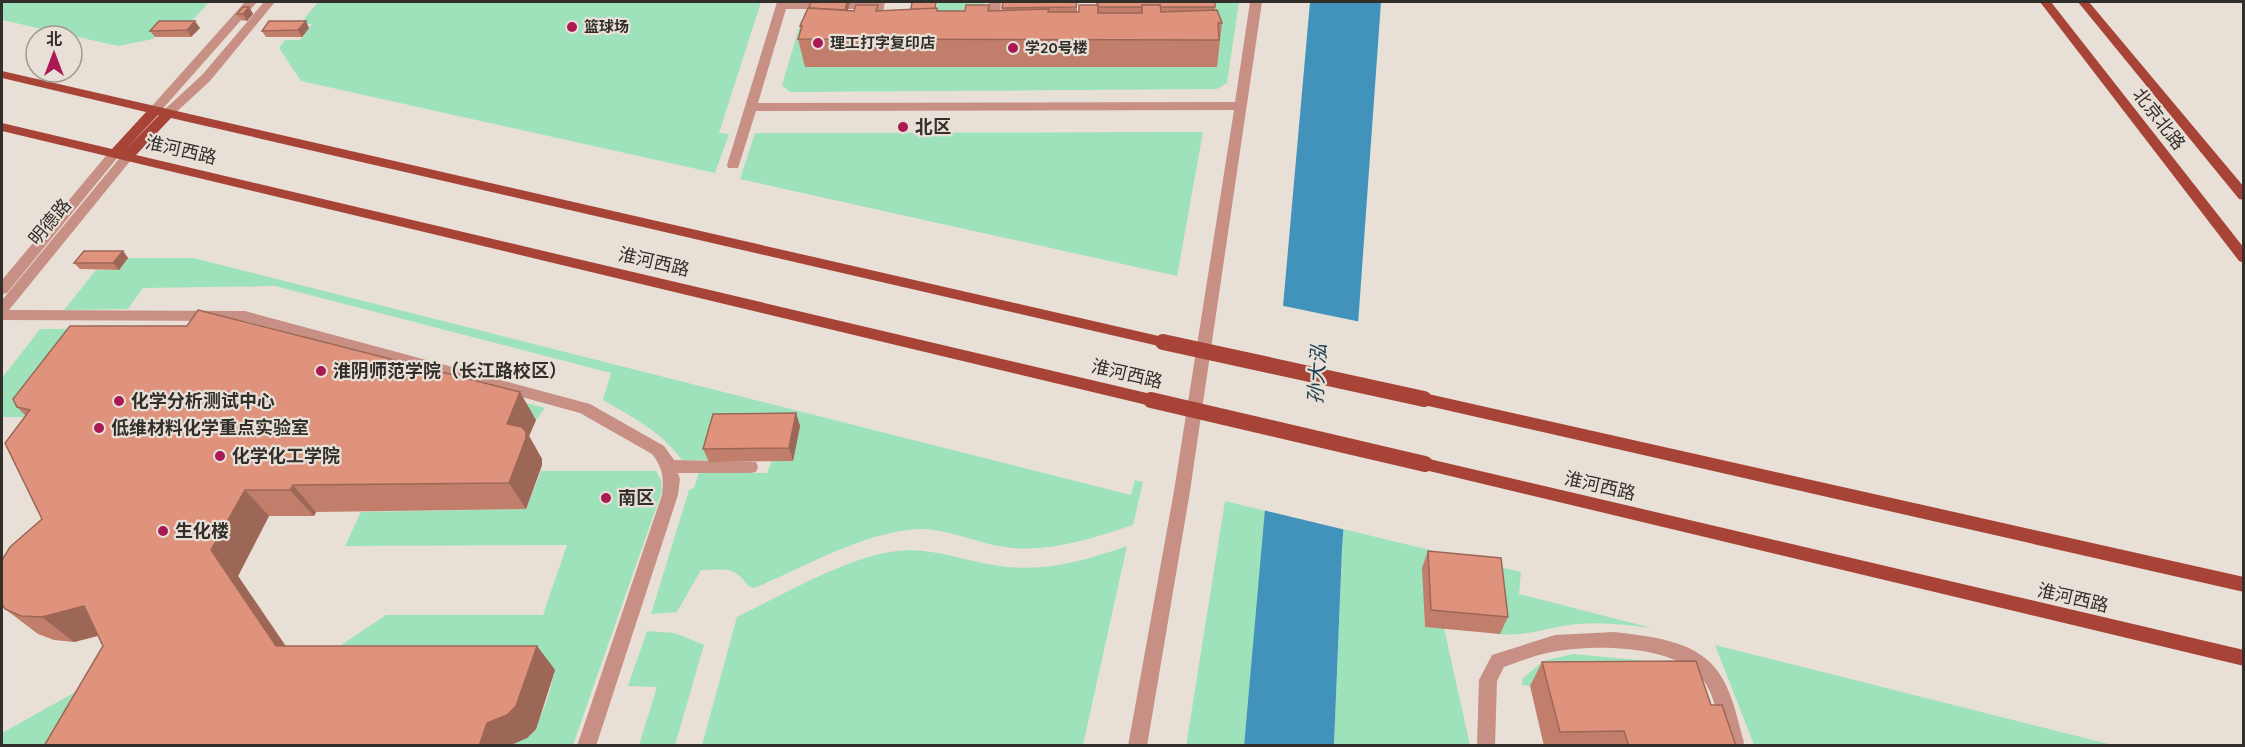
<svg xmlns="http://www.w3.org/2000/svg" width="2245" height="747" viewBox="0 0 2245 747" font-family="Quicksand,'Noto Sans SC',sans-serif">
<style>
.green{fill:#9ee2bc}
.water{fill:#4293bb}
.pier{fill:#e8e0d6}
.lines{fill:none;stroke-linecap:round;stroke-linejoin:round}
.minor{fill:#c88f85;fill-rule:evenodd}
.major{fill:#a84437;fill-rule:evenodd}
.major-bridge{stroke:#a84437;stroke-width:16}
.wall{fill:#c17e6b}
.shaded-wall{fill:#9d6757}
.building{fill:#e0937c;stroke:#9d6757;stroke-width:1.5}
.poi-dot{fill:#a91954;stroke:#e8e0d6;stroke-width:2}
.labels{text-anchor:middle;stroke-width:4.5;stroke-linejoin:round;paint-order:stroke}
.far-poi-label{font-size:15px;font-weight:bold;fill:#322f2b;stroke:#e8e0d6;text-anchor:start}
.street-label{font-size:18px;fill:#322f2b;stroke:#e8e0d6}
.poi-label{font-size:18px;font-weight:bold;fill:#322f2b;stroke:#e8e0d6;text-anchor:start}
.water-label{font-size:20px;font-style:italic;fill:#1a3e50;stroke:#e8e0d6}
</style>
<rect width="100%" height="100%" fill="#e8e0d6"/>
<g class="green">
<path d="M2,2H209L191,22H168L153,39L118,46L2,20Z"/>
<path d="M318,2H761L719,133L729,134L715,173L301,81L279,48L285,40H300L312,24H300Z"/>
<path d="M938,2H985L984,20H935Z"/>
<path d="M1214,2H1239L1227,83L1217,89L790,92L782,85L801,21L805,20V67H1217Z"/>
<path d="M1203,132L1177,276L740,179L755,133Z"/>
<path d="M128,258H194L1131,495L1135,480L1143,482L1133,525C1089,539 1045,555 998,546C972,541 945,528 918,529C860,533 806,567 754,588L748,586C734,565 724,570 701,570L677,612L651,614L689,490L694,488L699,472L767,473L772,461L682,460C662,432 632,417 603,400L611,373L275,286L143,288L128,309L64,310L96,270H119Z"/>
<path d="M242,328L545,408L536,420L383,378L49,417H2V378L40,329Z"/>
<path d="M541,471H656L661,480L662,491L573,745H509C540,737 548,698 555,670L302,671L386,615H543L567,545L345,546L361,512L526,509Z"/>
<path d="M1225,501L1266,511L1244,745L1186,746Z"/>
<path d="M1343,529L1521,572L1519,594L1652,628C1627,625 1603,622 1578,624C1552,626 1526,637 1500,634L1423,568L1425,626L1444,628L1470,745L1334,746Z"/>
<path d="M1127,546L1083,745H702L737,617C783,595 848,556 898,551C931,547 961,560 993,565C1041,573 1082,562 1127,546Z"/>
<path d="M647,631L675,633L704,645L675,745H639L657,687L628,686Z"/>
<path d="M1715,645L2113,745H1754Z"/>
<path d="M1573,654L1671,663L1530,686L1522,685V679L1543,661Z"/>
<path d="M113,671L91,745H2V733Z"/>
</g>
<path class="water" d="M1310,2H1381L1342,549L1334,745L1244,746Z"/>
<path class="pier" d="M1279,305L1361,322L1346,530L1263,510Z"/>
<g class="lines">
<g class="minor">
<path d="M245,2H257L159,113H151V107Z"/>
<path d="M264,2H275L210,81L172,116H164V110L202,75Z"/>
<path d="M777,2H885L881,22L884,25L878,28L869,25L873,9H786L758,103L1235,102L1250,2H1262L1190,491L1147,746H1128L1174,491L1234,110L756,111L739,165L738,168H728L727,165Z"/>
<path d="M989,2H1001L999,25L993,28L987,25Z"/>
<path d="M114,150L118,151V157L7,293L2,294V280L110,151Z"/>
<path d="M127,153L131,154V160L9,310L245,311L590,404L664,446L674,460L756,462L758,467L756,472L750,473H678L680,479L678,495L596,746H577L662,495C664,478 663,468 652,454L580,413L245,321L2,320V300L123,154Z"/>
<path d="M1614,632C1648,636 1694,640 1716,669C1732,689 1737,718 1744,742L1743,746H1727C1718,725 1717,700 1704,681C1677,644 1593,644 1552,652C1536,655 1520,661 1504,667L1497,681L1495,746H1477L1479,680L1492,655L1555,635Z"/>
</g>
<g class="major">
<path d="M2040,2H2051L2244,248V263L2239,261Z"/>
<path d="M2078,2H2089L2244,187V200L2239,199Z"/>
<path d="M2,71L1163,337L1170,342L1163,347L171,118L136,155L1151,394L1156,396L1159,400L1156,404L1151,406L2,131V123L112,149L146,112L2,78ZM158,115H159L123,152Z"/>
<path d="M1424,393L2244,577V592L1424,405L1419,403L1416,399L1419,395Z"/>
<path d="M1425,458L2244,650V666L1425,470L1419,469L1417,464L1419,459Z"/>
</g>
<g class="major-bridge">
<path d="M1163,342L1424,399"/>
<path d="M1151,400L1425,464"/>
</g>
</g>
<g class="wall">
<path d="M1077,2V12L1097,5L1215,2V10L1222,23L1217,67H805L798,39L801,30L800,26L848,11H879L937,8L938,11H965L989,5L990,11H1002V8Z"/>
<path d="M249,7L253,14L247,21L241,20L237,14Z"/>
<path d="M200,28L191,37H155L150,31Z"/>
<path d="M309,28L302,37H266L262,31Z"/>
<path d="M123,251L128,258L119,270L80,269L74,263Z"/>
<path d="M17,407L536,420L529,436L542,459V465L526,509L316,512L314,516H269L238,576L286,646H537L555,670L536,729L527,738L103,646L98,636L74,642L54,640L38,634L5,609L42,519L26,416Z"/>
<path d="M796,413L800,426L793,461L709,462L703,449Z"/>
<path d="M1428,551L1508,617L1500,634L1425,627L1422,568Z"/>
<path d="M1542,662L1711,705L1736,746H1544L1530,686Z"/>
</g>
<g class="shaded-wall">
<path d="M847,2H850L841,38L839,32Z"/>
<path d="M249,7L253,14L247,21L243,14Z"/>
<path d="M195,21L200,28L191,37L187,30Z"/>
<path d="M306,21L309,28L302,37L298,30Z"/>
<path d="M123,251L128,258L119,270L113,263Z"/>
<path d="M520,392L536,420L529,436L542,459V465L526,509L509,483L507,424Z"/>
<path d="M796,413L800,426L793,461L789,448Z"/>
<path d="M293,485L316,512L314,516L290,490Z"/>
<path d="M245,490L269,516L238,576L302,671L276,646L211,550Z"/>
<path d="M84,606L115,631L74,642L42,617Z"/>
<path d="M537,646L555,670L536,729L527,738L509,746H479L487,723Z"/>
</g>
<g class="building">
<path d="M811,2H847L845,10L809,8Z"/>
<path d="M912,2H936L935,9H911Z"/>
<path d="M1003,2H1077L1076,7L1002,8Z"/>
<path d="M1097,2H1215V7H1160V5H1142V7H1098V5H1097Z"/>
<path d="M856,5H878L876,11L937,8V11H965L966,5H989L988,11L1049,9L1048,12H1079V5H1098V13H1142V5H1160L1161,12L1217,10L1222,23H1218L1219,40L798,39L802,26H800L808,8L854,11Z"/>
<path d="M243,7H249L243,14H237Z"/>
<path d="M159,21H195L187,30L150,31Z"/>
<path d="M269,21H306L298,30L262,31Z"/>
<path d="M84,251H123L113,263H74Z"/>
<path d="M198,310L520,392L507,424L522,427L526,432V438L509,483L293,485L290,490H245L211,550L276,646H537L516,706L507,715L487,723L479,746H44L103,646L84,606L42,617L21,616L5,609L2,604V560L10,547L42,519L5,443L30,410L17,407L13,399L70,326H187Z"/>
<path d="M796,413L789,448L703,449L713,414Z"/>
<path d="M1428,551L1501,558L1508,617L1431,610Z"/>
<path d="M1696,661L1711,705H1722L1736,746H1629L1624,731L1560,732L1542,662Z"/>
</g>
<g class="poi-dot">
<circle cx="572" cy="27" r="6"/>
<circle cx="818" cy="43" r="6"/>
<circle cx="1013" cy="48" r="6"/>
<circle cx="903" cy="127" r="6"/>
<circle cx="321" cy="371" r="6"/>
<circle cx="119" cy="401" r="6"/>
<circle cx="99" cy="428" r="6"/>
<circle cx="220" cy="456" r="6"/>
<circle cx="606" cy="498" r="6"/>
<circle cx="163" cy="531" r="6"/>
</g>
<g class="labels">
<g class="far-poi-label">
<text x="584" y="32">篮球场</text>
<text x="830" y="48">理工打字复印店</text>
<text x="1025" y="53">学20号楼</text>
</g>
<g class="street-label">
<text transform="translate(2159 119) rotate(52)" y="6">北京北路</text>
<text transform="translate(181 150) rotate(13)" y="6">淮河西路</text>
<text transform="translate(50 222) rotate(-50)" y="6">明德路</text>
<text transform="translate(654 262) rotate(13)" y="6">淮河西路</text>
<text transform="translate(1127 374) rotate(13)" y="6">淮河西路</text>
<text transform="translate(1600 486) rotate(13)" y="6">淮河西路</text>
<text transform="translate(2073 598) rotate(13)" y="6">淮河西路</text>
</g>
<g class="poi-label">
<text x="915" y="133">北区</text>
<text x="333" y="377">淮阴师范学院（长江路校区）</text>
<text x="131" y="407">化学分析测试中心</text>
<text x="111" y="434">低维材料化学重点实验室</text>
<text x="232" y="462">化学化工学院</text>
<text x="618" y="504">南区</text>
<text x="175" y="537">生化楼</text>
</g>
<g class="water-label">
<text transform="translate(1317 374) rotate(-86)" y="7">孙大泓</text>
</g>
</g>
<rect width="2245" height="747" fill="none" stroke="#322f2b" stroke-width="6"/>
<g transform="translate(54 54)"><circle r="28" fill="#e8e0d6" stroke="#9f9992" stroke-width="1.5"/>
<path d="M0-4.5L10 22L0 15L-10 22Z" fill="#a91954"/>
<text y="-9" font-size="16" font-weight="bold" text-anchor="middle" fill="#322f2b">北</text>
</g>
</svg>
